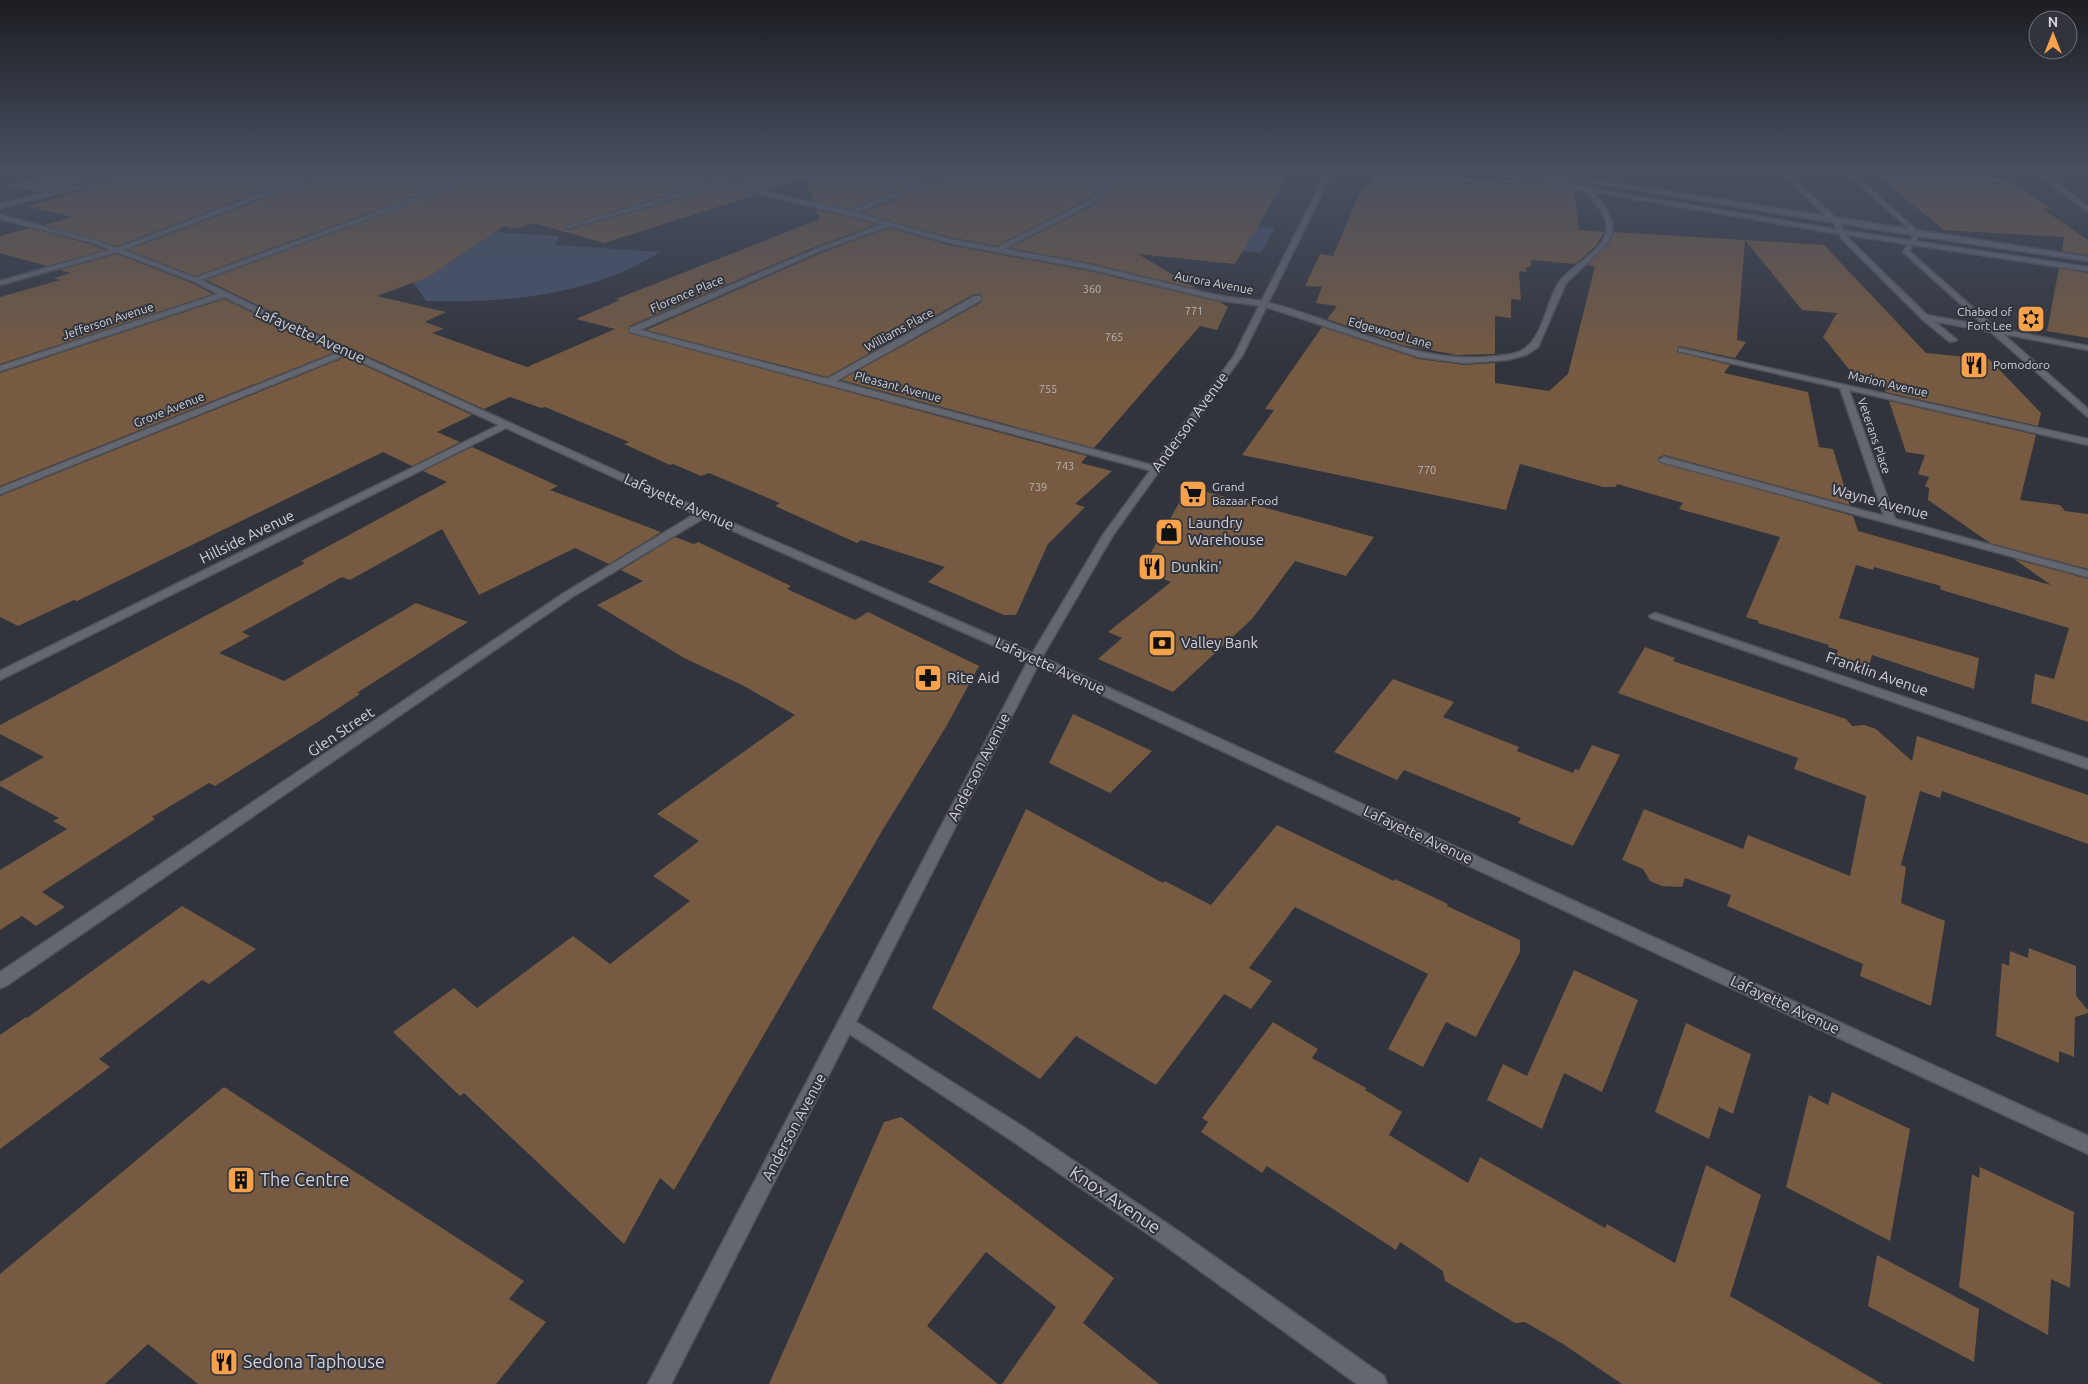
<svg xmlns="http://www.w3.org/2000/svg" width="2088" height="1384" viewBox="0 0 2088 1384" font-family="Ubuntu,sans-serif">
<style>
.green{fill:#45506b}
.building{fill:#765a41}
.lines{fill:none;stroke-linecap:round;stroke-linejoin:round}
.minor-casing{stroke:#505359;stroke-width:3}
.tertiary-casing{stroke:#505359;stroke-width:3}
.secondary-casing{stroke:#505359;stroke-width:3}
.minor{fill:#646770;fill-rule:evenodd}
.tertiary{fill:#646770;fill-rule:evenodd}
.secondary{fill:#646770;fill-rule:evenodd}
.labels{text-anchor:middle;stroke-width:4;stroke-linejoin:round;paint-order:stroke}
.far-number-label{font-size:11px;fill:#bab5b2}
.far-street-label{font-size:12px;fill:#d1d3d8;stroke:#31343c}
.far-poi-label{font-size:12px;fill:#d1d3d8;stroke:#31343c;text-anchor:start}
.street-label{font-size:15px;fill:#d1d3d8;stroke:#31343c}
.poi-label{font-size:15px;fill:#d1d3d8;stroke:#31343c;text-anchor:start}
.near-poi-label{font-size:18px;fill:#d1d3d8;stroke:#31343c;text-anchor:start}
.near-street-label{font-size:18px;fill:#d1d3d8;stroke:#31343c}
</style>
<rect width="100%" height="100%" fill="#31343c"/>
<g class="green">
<path d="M1173,218L1275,228L1261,253L1233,250Z"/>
<path d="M498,232L559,236L555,245L660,252C591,296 505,303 426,301L405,270L465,239Z"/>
</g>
<g class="building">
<path d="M73,169H141L41,192L3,186Z"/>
<path d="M160,169H228L229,178L268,169H339L254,194L117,246L44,225L73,217L26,206Z"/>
<path d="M355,169H490L195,276L128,250L260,200Z"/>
<path d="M505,169H658L710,183L562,226L569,230L723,187L755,195L604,243L534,223L515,229L504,226L428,277L377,296L446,312L425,322L444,329L432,333L527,367L615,329L576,319L620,300L616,299L820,219L816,210L877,224L815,247L629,326V333L1087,456L1081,463L1112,471L1075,504L1085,507L1048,544L1016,615H1004L928,582L945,567L861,540L857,543L775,506L780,503L709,473L701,476L673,464L670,465L624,444L629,442L545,407L541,408L510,397L484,409L303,327L206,280Z"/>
<path d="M676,169H754L723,180Z"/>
<path d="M769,169H947L936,175L849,209L813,201L806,179L769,190L736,183Z"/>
<path d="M958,169H1119L1101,190L1089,198L996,246L950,237L861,213L942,181Z"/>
<path d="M1129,169L1195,172L1197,169H1211L1289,174L1235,264L1138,254L1197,289L1090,263L1010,248L1095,204L1107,194Z"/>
<path d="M1506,169H1564L1573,184L1506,173Z"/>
<path d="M1377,171L1505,181L1506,179L1574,190L1579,230L1604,232L1596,246L1575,264L1531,260V267H1526V272L1519,271L1521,300L1511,299V318L1495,316V354L1457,355L1402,345L1327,319L1337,306L1316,303L1322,287L1305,286L1320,254L1333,256L1363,185H1371Z"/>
<path d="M1873,172L2003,178L2052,209H2043L2088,240V255L2062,251L2064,237L1944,230Z"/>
<path d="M29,228L90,244L105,250L47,266L0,253V236Z"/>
<path d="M889,228L948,245L1089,271L1220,302L1228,307L1217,330L1200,326L1094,448L841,380L982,302L981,294H974L827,377L646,330L821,253Z"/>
<path d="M1614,232L1745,240L1737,340L1746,342L1735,358L1679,346L1677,352L1730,365L1724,373L1808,392L1819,447L1833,449L1850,505L1664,455L1658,458V461L1853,516L1858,531L2051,585L2014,559L2088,579V722L2031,703L2035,674L2054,679L2069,628L1945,591L1940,589L1941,586L1874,567L1873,570L1856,565L1839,618L1979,658L1974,689L1872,655L1869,666L1836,655L1838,650L1828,647L1829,645L1758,623L1759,621L1746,617L1780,537L1679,509L1683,503L1617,484L1616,487H1603L1520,464L1506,510L1242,455L1274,410L1265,409L1322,327L1419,359L1464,365L1495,363V383L1549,391L1568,374L1595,266L1587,265L1608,245Z"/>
<path d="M1745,240L1824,245L1926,353L1989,359L2041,413L2038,426L1886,392L1882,380L1852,373L1823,337L1837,313L1802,310Z"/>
<path d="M117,254L192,283L213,294L0,364V297L60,280L54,278L71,273L60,270Z"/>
<path d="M2059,268L2088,273V338L2047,331Z"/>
<path d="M224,299L335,352L0,486V373Z"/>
<path d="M346,357L472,415L437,432L460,442L412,466L383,452L77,601L74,600L18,626L0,617V496Z"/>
<path d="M1889,401L2036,435L2020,500L2060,505L2065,511L2088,514V569L1990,543L1928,500L1929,488L1925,486L1929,477L1918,474L1925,455L1906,452Z"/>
<path d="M472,447L558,486L550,490L661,532L609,564L575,548L479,595L442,529L350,580L342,577L242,632L250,636L219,653L284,681L416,603L468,622L357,693L360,694L316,723L215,786L209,783L152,817L155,819L42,892L65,907L36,926L22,916L0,930V870L67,829L53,821L59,818L0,786V782L44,757L0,734V725L305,563L301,561L447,482L423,471Z"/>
<path d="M1188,487L1374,537L1346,576L1295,561L1252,619L1173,692L1098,659L1122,638L1108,632L1171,582L1141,570Z"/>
<path d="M675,537L694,544L698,542L791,586L787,589L855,620L868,612L979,666L947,725L882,831L674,1190L660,1178L624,1244L464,1093L460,1096L393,1032L454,988L477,1008L573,936L610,964L690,901L653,876L699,841L657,814L795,715L742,685L684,658L597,605L643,581L621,570Z"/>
<path d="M1645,647L1675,658L1673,661L1846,719L1852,726L1864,725L1876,729L1912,761L1917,736L2088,795V844L1942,791L1940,798L1920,791L1901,865L1906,867L1901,903L1945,921L1931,1006L1860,976L1863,964L1727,906L1731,895L1685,878L1682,887L1662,886L1650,881L1643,869L1622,860L1644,809L1743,849L1748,835L1850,876L1866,796L1794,769L1798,758L1618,693Z"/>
<path d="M1393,679L1454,702L1443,717L1519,747L1517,751L1573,773L1575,769L1579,770L1592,745L1620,755L1573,846L1518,823L1521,818L1404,770L1397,780L1334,752Z"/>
<path d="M1073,714L1152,751L1110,793L1049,763Z"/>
<path d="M1026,809L1163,883L1165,881L1211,905L1277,825L1394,881L1395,879L1448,904L1447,906L1520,940V952L1476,1037L1446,1022L1423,1067L1388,1049L1428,974L1295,907L1249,968L1272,981L1251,1009L1224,994L1156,1085L1076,1036L1040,1079L932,1008Z"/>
<path d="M182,906L256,949L209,984L202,980L99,1059L110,1067L0,1149V1035L26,1017L27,1018Z"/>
<path d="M2029,948L2076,966V996L2088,1010V1013L2075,1017L2074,1057L2059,1051V1063L1996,1036L2002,963L2009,966L2010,951L2028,958Z"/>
<path d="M1574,970L1638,1000L1602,1092L1564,1073L1542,1129L1487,1100L1503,1064L1527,1076Z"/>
<path d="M1273,1022L1318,1049L1312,1058L1366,1088L1365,1090L1402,1112L1389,1135L1468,1183L1480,1157L1605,1228L1607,1224L1675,1263L1706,1165L1761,1195L1730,1296L1882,1384H1622L1563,1344L1525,1322L1515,1323L1445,1281L1443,1271L1400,1242L1396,1250L1267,1166L1262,1173L1201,1132L1208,1122L1202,1118Z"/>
<path d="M1686,1023L1751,1054L1733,1114L1719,1107L1709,1139L1655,1112Z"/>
<path d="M224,1087L524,1281L509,1299L546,1322L496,1384H198L148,1344L105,1384H0V1274Z"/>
<path d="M1832,1092L1910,1129L1890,1241L1786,1187L1809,1095L1828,1105Z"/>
<path d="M901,1117L1114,1278L1083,1323L1159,1384H1002L1056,1307L986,1252L927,1326L998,1384H769L884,1122Z"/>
<path d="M1980,1167L2074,1212L2070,1288L2051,1279L2048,1335L1959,1287L1972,1174L1979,1178Z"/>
<path d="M1877,1255L1979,1309L1974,1362L1868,1306Z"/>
</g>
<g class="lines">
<defs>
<g id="minor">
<path d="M149,169H158L0,208V204Z"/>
<path d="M345,169H353L259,198L123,250L195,278L495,169H503L201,280L302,329L707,512L1039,656L2088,1136V1154L1031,662L704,518L572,597L6,986L0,988V972L564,593L695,514L506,428L0,680V671L499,425L346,355L0,494V488L340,352L224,297L0,371V366L218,294L193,281L117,252L0,285V281L111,250L91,242L0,219V215L95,240L117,248L255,196Z"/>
<path d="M660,169H669L723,182L759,169H767L729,183L849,211L937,177L950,169H956L941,179L855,213L950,239L996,248L1090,200L1102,191L1121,169H1127L1106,193L1094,202L1004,249C1032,254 1061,259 1090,265C1132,274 1174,286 1216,295C1232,299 1249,298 1265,302C1339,319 1408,363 1486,357C1497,356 1509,356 1519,352C1545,340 1545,301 1560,281C1572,266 1592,257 1602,242C1621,214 1577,189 1566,169H1572L1577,178L1591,189L1607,210L1612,223V233L1607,244L1566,283L1538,347L1526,355L1507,360L1464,363L1419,357L1263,306L1218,300L1089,269L949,243L889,226L820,251L640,330L827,379L975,296H981V300L836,381L1159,467V471L1156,472L630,332V328L816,249L883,224L723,185L569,228L564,227L717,183Z"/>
<path d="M1777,169H1783L1838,220L1847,237L1927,315L1985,326L1903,252L1915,234L1842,169H1848L1920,233L1909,251L1996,328L2088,346V350L2003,334L2088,409V417L1991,332L1934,321L1957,340L1950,342L1922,319L1842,239L1833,222Z"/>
<path d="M2032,169H2038L2088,207V212Z"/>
<path d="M1679,348L2088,439V445L1849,390L1895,519L2088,571V577L1661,462L1659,460L1664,457L1884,516L1840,388L1682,352H1679Z"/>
<path d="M1655,613L2088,759V769L1651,618L1649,616Z"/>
<path d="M848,1017L1025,1128L1181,1233L1384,1376L1387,1384H1357L1167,1247L1011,1140L842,1029L839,1024L842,1019Z"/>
</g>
<g id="tertiary">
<path d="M1460,169H1472L1840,230L2088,267V271L1840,234Z"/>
<path d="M1589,179L2088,257V261L1918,236L1587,182Z"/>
</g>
<path id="secondary" d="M1328,169H1334L1242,356L1113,535L1041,659L671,1384H648L1029,659L1103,535L1234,356Z"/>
</defs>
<use href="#minor" class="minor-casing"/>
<use href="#tertiary" class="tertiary-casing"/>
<use href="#secondary" class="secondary-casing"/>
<use href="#minor" class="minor"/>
<use href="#tertiary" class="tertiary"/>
<use href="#secondary" class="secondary"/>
</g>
<linearGradient id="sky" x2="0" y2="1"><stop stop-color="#1b1d21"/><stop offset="0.47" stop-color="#485061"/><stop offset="1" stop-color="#485061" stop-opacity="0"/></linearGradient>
<rect width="2088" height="363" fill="url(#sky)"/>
<defs>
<symbol id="synagogue-square" viewBox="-11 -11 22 22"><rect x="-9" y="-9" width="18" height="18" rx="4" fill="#f7a14a" stroke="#31343c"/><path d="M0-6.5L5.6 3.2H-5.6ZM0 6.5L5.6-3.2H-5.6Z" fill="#111"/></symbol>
<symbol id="restaurant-square" viewBox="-11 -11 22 22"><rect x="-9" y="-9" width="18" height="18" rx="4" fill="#f7a14a" stroke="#31343c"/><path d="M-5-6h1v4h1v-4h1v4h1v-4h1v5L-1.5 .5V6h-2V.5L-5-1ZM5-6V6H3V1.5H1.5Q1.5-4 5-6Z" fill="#111"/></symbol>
<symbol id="supermarket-square" viewBox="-11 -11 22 22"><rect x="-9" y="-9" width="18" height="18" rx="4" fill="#f7a14a" stroke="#31343c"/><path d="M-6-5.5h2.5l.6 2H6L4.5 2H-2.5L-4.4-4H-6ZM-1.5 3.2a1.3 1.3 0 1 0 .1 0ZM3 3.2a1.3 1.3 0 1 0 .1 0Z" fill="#111"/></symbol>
<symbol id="shop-square" viewBox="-11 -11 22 22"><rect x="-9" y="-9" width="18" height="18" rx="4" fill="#f7a14a" stroke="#31343c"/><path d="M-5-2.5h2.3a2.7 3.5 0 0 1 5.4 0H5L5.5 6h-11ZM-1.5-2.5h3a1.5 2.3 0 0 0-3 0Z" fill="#111"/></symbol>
<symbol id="bank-square" viewBox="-11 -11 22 22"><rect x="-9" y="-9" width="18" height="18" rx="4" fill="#f7a14a" stroke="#31343c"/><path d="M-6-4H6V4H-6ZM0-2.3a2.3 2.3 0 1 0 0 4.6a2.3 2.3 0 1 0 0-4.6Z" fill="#111"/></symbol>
<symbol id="pharmacy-square" viewBox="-11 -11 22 22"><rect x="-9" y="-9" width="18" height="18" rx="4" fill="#f7a14a" stroke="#31343c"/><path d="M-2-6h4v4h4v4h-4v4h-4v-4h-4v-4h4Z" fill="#111"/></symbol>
<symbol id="building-square" viewBox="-11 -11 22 22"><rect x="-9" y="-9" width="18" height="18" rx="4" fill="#f7a14a" stroke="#31343c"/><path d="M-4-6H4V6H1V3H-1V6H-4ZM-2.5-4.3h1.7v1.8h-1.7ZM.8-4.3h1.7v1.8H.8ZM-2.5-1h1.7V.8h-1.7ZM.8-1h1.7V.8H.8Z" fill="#111"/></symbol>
</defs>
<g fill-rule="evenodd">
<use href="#synagogue-square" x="2015" y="303" width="32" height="32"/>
<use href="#restaurant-square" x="1958" y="349" width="32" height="32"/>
<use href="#supermarket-square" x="1177" y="478" width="32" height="32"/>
<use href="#shop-square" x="1153" y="516" width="32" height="32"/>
<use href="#restaurant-square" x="1136" y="551" width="32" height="32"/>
<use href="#bank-square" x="1146" y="627" width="32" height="32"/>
<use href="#pharmacy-square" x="912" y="662" width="32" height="32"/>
<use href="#building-square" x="225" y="1164" width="32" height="32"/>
<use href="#restaurant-square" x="208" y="1346" width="32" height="32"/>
</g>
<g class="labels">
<g class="far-number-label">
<text x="1092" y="293">360</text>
<text x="1194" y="315">771</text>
<text x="1114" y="341">765</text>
<text x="1048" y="393">755</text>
<text x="1065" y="470">743</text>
<text x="1427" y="474">770</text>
<text x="1038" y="491">739</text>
</g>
<g class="far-street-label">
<text transform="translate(1214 283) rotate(11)" y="4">Aurora Avenue</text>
<text transform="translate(687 294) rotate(-23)" y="4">Florence Place</text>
<text transform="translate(108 321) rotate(-18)" y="4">Jefferson Avenue</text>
<text transform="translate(899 330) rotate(-29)" y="4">Williams Place</text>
<text transform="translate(1390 333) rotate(16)" y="4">Edgewood Lane</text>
<text transform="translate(1888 384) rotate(13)" y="4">Marion Avenue</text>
<text transform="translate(898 387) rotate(15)" y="4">Pleasant Avenue</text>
<text transform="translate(169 410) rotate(-22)" y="4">Grove Avenue</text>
<text transform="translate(1874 436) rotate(71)" y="4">Veterans Place</text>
</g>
<g class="far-poi-label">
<text x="2012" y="316" text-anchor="end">Chabad of<tspan x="2012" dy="14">Fort Lee</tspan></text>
<text x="1993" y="369">Pomodoro</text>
<text x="1212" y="491">Grand<tspan x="1212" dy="14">Bazaar Food</tspan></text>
</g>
<g class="street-label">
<text transform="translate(310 335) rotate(24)" y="5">Lafayette Avenue</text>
<text transform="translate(1190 422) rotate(-54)" y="5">Anderson Avenue</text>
<text transform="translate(679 502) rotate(24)" y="5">Lafayette Avenue</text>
<text transform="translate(1880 502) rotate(15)" y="5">Wayne Avenue</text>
<text transform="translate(247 537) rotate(-26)" y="5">Hillside Avenue</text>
<text transform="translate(1050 666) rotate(24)" y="5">Lafayette Avenue</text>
<text transform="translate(1877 674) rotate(19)" y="5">Franklin Avenue</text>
<text transform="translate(341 732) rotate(-34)" y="5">Glen Street</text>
<text transform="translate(979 767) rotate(-63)" y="5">Anderson Avenue</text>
<text transform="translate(1418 835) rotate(25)" y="5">Lafayette Avenue</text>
<text transform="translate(1785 1005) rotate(25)" y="5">Lafayette Avenue</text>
<text transform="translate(794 1127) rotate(-62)" y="5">Anderson Avenue</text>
</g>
<g class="poi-label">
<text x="1188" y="528">Laundry<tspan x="1188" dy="17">Warehouse</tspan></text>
<text x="1171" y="572">Dunkin'</text>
<text x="1181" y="648">Valley Bank</text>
<text x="947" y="683">Rite Aid</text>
</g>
<g class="near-poi-label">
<text x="260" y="1186">The Centre</text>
<text x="243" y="1368">Sedona Taphouse</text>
</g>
<g class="near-street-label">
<text transform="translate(1115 1200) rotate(34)" y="6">Knox Avenue</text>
</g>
</g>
<g transform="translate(2053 35)"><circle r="24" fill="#31343c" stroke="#71747a"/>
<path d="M0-4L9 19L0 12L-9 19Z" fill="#f7a14a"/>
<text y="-8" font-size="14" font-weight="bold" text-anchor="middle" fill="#d1d3d8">N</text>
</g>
</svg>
